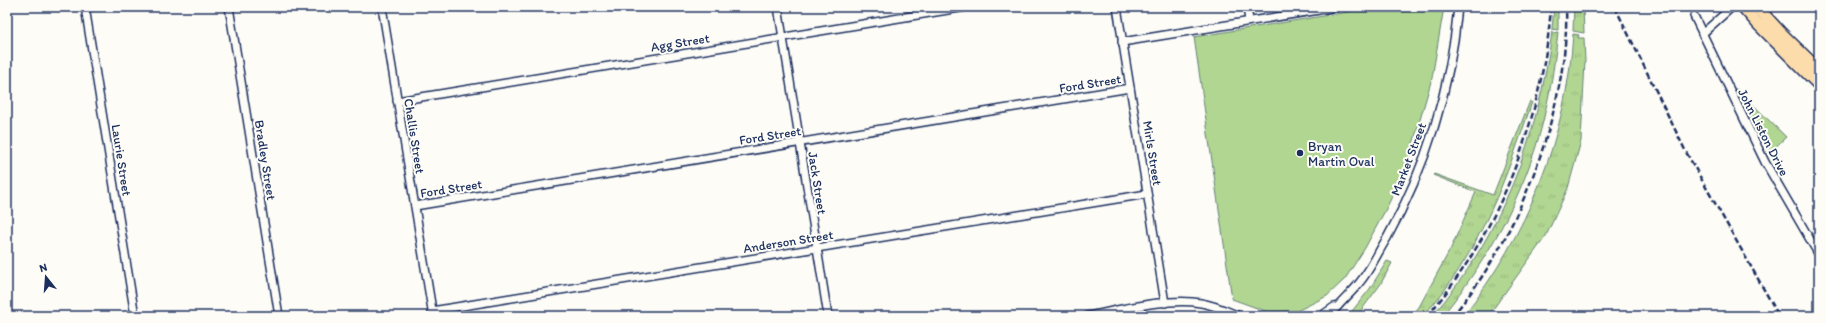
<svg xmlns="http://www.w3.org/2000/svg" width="1826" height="323" viewBox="0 0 1826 323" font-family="Itim,sans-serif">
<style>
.grass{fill:url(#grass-tufts);stroke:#668278}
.green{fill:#b1d691;stroke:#668278}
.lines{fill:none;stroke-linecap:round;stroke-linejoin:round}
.street-casing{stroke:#1b2f5e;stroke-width:10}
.primary-casing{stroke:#1b2f5e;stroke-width:14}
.street{stroke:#fdfcf7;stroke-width:7}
.primary{stroke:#fddcac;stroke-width:11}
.rail{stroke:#1b2f5e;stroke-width:2.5;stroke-dasharray:6 3;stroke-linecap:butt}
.poi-dot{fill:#1b2f5e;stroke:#fdfcf7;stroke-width:1.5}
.labels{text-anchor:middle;stroke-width:4;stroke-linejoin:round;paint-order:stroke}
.street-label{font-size:13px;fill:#1b2f5e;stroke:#fdfcf7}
.poi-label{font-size:13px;fill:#1b2f5e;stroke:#fdfcf7;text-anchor:start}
</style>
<defs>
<pattern id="grass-tufts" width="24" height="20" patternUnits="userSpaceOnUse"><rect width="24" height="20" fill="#b1d691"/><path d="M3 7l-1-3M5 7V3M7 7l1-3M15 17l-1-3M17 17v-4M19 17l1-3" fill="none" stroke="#98b87f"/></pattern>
</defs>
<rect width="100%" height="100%" fill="#fdfcf7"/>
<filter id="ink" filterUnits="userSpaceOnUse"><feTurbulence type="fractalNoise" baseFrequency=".025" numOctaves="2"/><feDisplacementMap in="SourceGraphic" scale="8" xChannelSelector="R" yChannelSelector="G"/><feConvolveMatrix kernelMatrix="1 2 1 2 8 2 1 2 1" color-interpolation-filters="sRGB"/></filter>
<g filter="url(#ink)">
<g class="grass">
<path d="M1554,7H1558V30L1552,29Z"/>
<path d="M1574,7H1583L1584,33L1573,31Z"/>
<path d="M1552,32L1553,33L1558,32C1555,58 1552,83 1546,108C1531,182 1490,258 1442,316H1432C1501,237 1539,135 1552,32Z"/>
<path d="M1573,34L1579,35L1578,38H1584L1585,61L1581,141L1568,188L1546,236L1488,316H1463C1527,236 1567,136 1573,34Z"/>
<path d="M1530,101L1532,102C1507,177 1478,257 1423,316H1411L1419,307L1451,248L1476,192L1433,175L1434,174L1493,195Z"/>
<path d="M1387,261L1392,263L1380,285L1357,316H1348L1369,290Z"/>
</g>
<g class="green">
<path d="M1379,7H1444L1432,78L1407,165L1387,207L1365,248L1345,279L1327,296L1297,311L1268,312L1232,299L1194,37Z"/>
<path d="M1735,89L1738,90L1786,137L1770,152Z"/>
</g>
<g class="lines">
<defs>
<g id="street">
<path d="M85,7L135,316"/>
<path d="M229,7L279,316"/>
<path d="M382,7L433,316"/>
<path d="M778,7L828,316"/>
<path d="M1117,7L1165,303"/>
<path d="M1247,7L1249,21"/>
<path d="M1694,16L1765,162L1819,255"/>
<path d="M1702,34L1732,7"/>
<path d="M1122,42L1338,7"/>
<path d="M397,101L966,7"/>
<path d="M415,206L1130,88"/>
<path d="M432,311L1147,194"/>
<path d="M1087,316C1120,310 1168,297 1201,303C1214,305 1227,311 1239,316"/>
<path d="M1321,316L1334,307"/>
<path d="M1330,316C1339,303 1351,294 1360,282C1371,269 1378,252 1387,238C1426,168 1451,87 1458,7"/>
</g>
<g id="primary">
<path d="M1743,7L1757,23L1819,85"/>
<path d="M1757,7L1780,32L1819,70"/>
</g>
</defs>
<use href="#street" class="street-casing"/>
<use href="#primary" class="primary-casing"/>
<use href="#street" class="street"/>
<use href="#primary" class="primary"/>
<g class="rail">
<path d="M1615,7L1686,152L1779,316"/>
<path d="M1427,316C1500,233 1543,117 1551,7"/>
<path d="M1452,316C1517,243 1570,105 1566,7"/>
</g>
</g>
</g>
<circle class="poi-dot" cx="1300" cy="153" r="4"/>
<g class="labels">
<g class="street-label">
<text transform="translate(680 42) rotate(-9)" y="5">Agg Street</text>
<text transform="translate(1090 83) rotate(-9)" y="5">Ford Street</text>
<text transform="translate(1764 132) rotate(63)" y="5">John Liston Drive</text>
<text transform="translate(770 135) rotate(-9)" y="5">Ford Street</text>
<text transform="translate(415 136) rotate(81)" y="5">Challis Street</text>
<text transform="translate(1153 153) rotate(81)" y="5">Mirls Street</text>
<text transform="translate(1408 159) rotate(-69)" y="5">Market Street</text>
<text transform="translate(122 160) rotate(81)" y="5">Laurie Street</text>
<text transform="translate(266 160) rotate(81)" y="5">Bradley Street</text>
<text transform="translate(818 183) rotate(81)" y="5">Jack Street</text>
<text transform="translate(451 188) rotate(-9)" y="5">Ford Street</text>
<text transform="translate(788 241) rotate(-9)" y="5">Anderson Street</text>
</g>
<g class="poi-label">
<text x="1308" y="151">Bryan<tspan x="1308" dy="15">Martin Oval</tspan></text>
</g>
</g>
<rect width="1826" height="323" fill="none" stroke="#fdfcf7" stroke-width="24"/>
<rect x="12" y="12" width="1802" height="299" fill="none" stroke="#1b2f5e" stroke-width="1.5" filter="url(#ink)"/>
<g transform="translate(46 277) rotate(343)" stroke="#fdfcf7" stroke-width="3" paint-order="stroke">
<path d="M0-3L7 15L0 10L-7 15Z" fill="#1b2f5e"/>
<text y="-6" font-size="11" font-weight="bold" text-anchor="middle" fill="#1b2f5e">N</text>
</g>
</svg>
